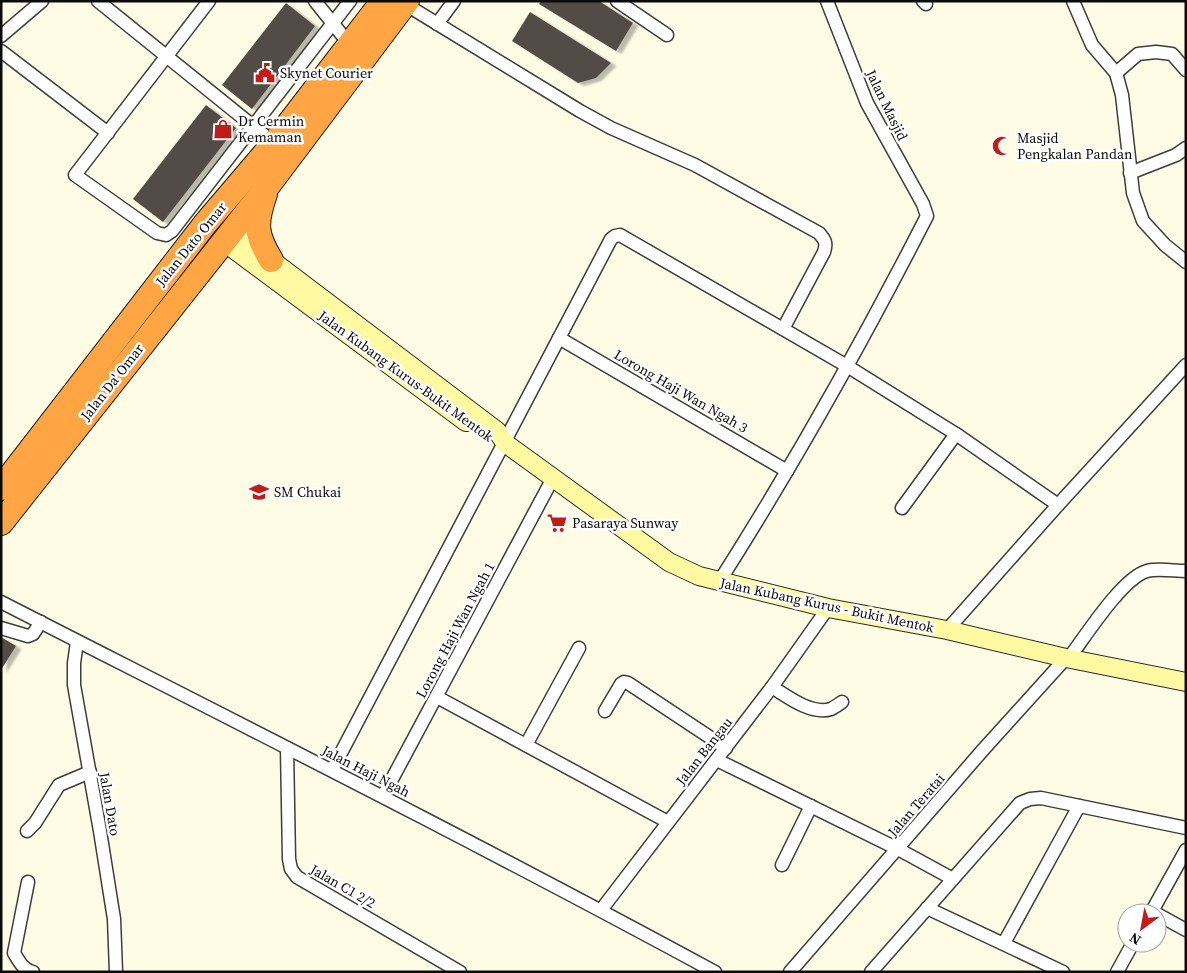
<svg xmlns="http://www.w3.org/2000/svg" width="1187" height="973" viewBox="0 0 1187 973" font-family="'Source Serif 4',serif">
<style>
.building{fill:#534b45;filter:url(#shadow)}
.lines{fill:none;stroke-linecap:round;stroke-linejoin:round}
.street-casing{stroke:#3d3d3d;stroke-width:15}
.secondary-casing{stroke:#2c2c2c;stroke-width:20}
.highway-casing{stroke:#1b1b1b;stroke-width:26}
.street{stroke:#fff;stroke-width:12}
.secondary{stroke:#fffaa1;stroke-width:18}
.highway{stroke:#ffa544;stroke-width:24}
.labels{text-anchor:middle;stroke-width:5;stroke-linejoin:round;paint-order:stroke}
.poi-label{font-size:14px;fill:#0a0a0a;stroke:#fff;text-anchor:start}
.street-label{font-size:14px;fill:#0a0a0a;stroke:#fff}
</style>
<defs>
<filter id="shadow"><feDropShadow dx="5.5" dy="3" stdDeviation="1" flood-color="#0004"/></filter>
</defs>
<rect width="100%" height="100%" fill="#fffce6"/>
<g class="building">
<path d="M541,1H599L633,23L616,51L539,4Z"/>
<path d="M286,3L315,26L252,109L222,85Z"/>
<path d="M530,12L611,63L596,78L578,83L512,41Z"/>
<path d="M206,105L236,128L163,222L133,199Z"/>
<path d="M1,637L16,646L1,670Z"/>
</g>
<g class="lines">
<defs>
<g id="street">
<path d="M98,1L274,143"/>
<path d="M209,1L75,175L157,233L166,235L172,231L350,1"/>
<path d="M315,1L350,45"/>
<path d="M617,1L667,35"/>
<path d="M923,1L926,4"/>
<path d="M1073,1L1092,45L1116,73L1122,95L1133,193L1143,221L1165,245L1186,262"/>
<path d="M405,4L580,111L611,128L695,165L819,233C825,240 827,243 824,252L783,329"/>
<path d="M437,24L454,1"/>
<path d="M1,36L42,1"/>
<path d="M1,51L108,133"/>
<path d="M1116,73L1138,54L1156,52L1172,54L1186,70"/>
<path d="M1130,173L1176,155L1186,148"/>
<path d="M559,338L787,471"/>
<path d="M902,508L956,434"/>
<path d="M719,582C794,464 863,341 927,216L923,204L867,103L827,1"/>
<path d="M1,602C240,724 479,844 715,972"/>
<path d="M1,628L28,636L33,634L41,622"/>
<path d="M947,630L1058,505L1186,365"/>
<path d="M77,642L74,663V685L100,831L114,919L116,972"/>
<path d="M1069,658C1085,637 1122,578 1147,571C1158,568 1174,571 1186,571"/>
<path d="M772,687C788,697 811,715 831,709C835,707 839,704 842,702"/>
<path d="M437,697L668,822"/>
<path d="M605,711L621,684L624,682L628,683L726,748"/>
<path d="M526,745L579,648"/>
<path d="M287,748L289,859L291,869L297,877L460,972"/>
<path d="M717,760L898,849L953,879"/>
<path d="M332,770L589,281L611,239L615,236L620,235L847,366L956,434L1058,505"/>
<path d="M383,796L553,478"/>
<path d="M27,831L35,823L59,785L90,772"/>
<path d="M782,865L811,806"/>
<path d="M28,882L14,953C19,961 23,970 33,972"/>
<path d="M927,908L1063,972"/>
<path d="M601,910L772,687L828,608"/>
<path d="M1151,913L1186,850"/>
<path d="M1157,914L1186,930"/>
<path d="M1004,943L1079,806"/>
<path d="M790,972L982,751L1066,658"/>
<path d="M871,972L1020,803L1030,799L1041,798L1186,828"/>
<path d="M1117,972L1133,943"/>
</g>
<g id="secondary">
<path d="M233,231L497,431L505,443L669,562L699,576L828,608L947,630L1066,658L1186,682"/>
<path d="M224,242L466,422"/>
</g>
<g id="highway">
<path d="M265,194C255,223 255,234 271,260"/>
<path d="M1,488L205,224L274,143L383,1"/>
<path d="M1,523L267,187L407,1"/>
</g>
</defs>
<use href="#street" class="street-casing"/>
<use href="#secondary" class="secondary-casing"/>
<use href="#highway" class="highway-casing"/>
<use href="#street" class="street"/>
<use href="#secondary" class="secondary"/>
<use href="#highway" class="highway"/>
</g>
<defs>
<symbol id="civic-bare" viewBox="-9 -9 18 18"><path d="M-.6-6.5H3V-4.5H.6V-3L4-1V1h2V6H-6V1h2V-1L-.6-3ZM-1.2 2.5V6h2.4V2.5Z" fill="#c11c1a" stroke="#fff" stroke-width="2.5" paint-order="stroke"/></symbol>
<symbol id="shop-bare" viewBox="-9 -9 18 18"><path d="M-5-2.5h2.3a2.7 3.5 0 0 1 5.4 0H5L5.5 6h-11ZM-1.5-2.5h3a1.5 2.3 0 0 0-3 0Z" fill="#c11c1a" stroke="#fff" stroke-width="2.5" paint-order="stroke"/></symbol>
<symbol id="mosque-bare" viewBox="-9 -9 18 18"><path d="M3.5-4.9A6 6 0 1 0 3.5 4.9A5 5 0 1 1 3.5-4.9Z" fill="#c11c1a" stroke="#fff" stroke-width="2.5" paint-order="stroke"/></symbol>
<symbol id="school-bare" viewBox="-9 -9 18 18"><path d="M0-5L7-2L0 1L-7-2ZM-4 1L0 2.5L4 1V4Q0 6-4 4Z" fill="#c11c1a" stroke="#fff" stroke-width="2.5" paint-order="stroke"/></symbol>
<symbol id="supermarket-bare" viewBox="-9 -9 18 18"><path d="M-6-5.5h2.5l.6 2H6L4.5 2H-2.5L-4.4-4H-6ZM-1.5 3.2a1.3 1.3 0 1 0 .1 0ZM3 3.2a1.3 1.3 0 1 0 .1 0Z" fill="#c11c1a" stroke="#fff" stroke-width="2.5" paint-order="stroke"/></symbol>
</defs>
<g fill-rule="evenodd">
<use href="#civic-bare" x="251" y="59" width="28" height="28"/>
<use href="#shop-bare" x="209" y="115" width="28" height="28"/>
<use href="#mosque-bare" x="988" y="132" width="28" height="28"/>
<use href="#school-bare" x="245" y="478" width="28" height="28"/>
<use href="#supermarket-bare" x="543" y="509" width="28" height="28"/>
</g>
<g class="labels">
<g class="poi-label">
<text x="280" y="78">Skynet Courier</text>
<text x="238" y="126">Dr Cermin<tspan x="238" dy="16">Kemaman</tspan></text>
<text x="1017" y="143">Masjid<tspan x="1017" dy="16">Pengkalan Pandan</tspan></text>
<text x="274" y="497">SM Chukai</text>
<text x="572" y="528">Pasaraya Sunway</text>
</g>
<g class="street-label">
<text transform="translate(887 105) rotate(64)" y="5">Jalan Masjid</text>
<text transform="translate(191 244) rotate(-51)" y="5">Jalan Dato Omar</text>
<text transform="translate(406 376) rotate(36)" y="5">Jalan Kubang Kurus-Bukit Mentok</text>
<text transform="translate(112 382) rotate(-52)" y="5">Jalan Da' Omar</text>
<text transform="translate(681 391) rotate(30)" y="5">Lorong Haji Wan Ngah 3</text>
<text transform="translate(827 605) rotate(12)" y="5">Jalan Kubang Kurus - Bukit Mentok</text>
<text transform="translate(455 630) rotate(-62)" y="5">Lorong Haji Wan Ngah 1</text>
<text transform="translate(704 751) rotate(-52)" y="5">Jalan Bangau</text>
<text transform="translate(366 771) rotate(27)" y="5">Jalan Haji Ngah</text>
<text transform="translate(110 804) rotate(80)" y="5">Jalan Dato</text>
<text transform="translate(916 805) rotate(-49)" y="5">Jalan Teratai</text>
<text transform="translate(343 886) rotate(30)" y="5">Jalan C1 2/2</text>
</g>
</g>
<rect width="1187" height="973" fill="none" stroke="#0a0a0a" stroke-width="5"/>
<g transform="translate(1142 928) rotate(212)"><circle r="24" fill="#ffffff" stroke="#9d9d9d"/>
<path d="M0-4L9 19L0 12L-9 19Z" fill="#c11c1a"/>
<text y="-8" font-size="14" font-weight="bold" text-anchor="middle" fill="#0a0a0a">N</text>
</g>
</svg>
